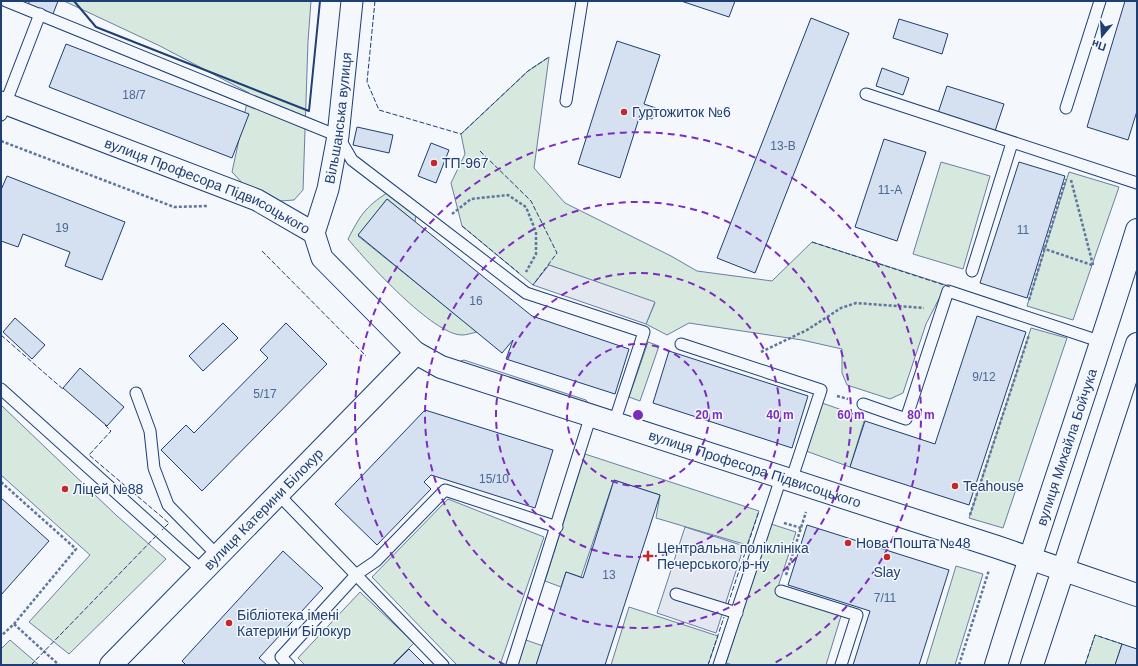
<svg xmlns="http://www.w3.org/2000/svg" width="1138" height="666" viewBox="0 0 1138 666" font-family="Arial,sans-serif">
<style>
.green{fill:#d7e8df;stroke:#687fa3}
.parking{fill:#e3e8f0;stroke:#687fa3}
.building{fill:#d5e0f0;stroke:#1d3f73}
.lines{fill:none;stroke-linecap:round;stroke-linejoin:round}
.lane-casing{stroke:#1d3f73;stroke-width:13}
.street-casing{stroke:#1d3f73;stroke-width:23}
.secondary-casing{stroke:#1d3f73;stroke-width:24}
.primary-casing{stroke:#1d3f73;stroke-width:24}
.path{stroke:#5e769c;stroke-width:2.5;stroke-dasharray:3 2;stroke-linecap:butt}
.lane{stroke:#f4f7fb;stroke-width:11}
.street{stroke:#f4f7fb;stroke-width:21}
.secondary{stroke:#f4f7fb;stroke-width:22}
.primary{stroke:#f4f7fb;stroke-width:22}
.fence{stroke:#1d3f73;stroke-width:1;stroke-dasharray:5 2;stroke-linecap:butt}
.wall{stroke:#1d3f73;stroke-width:2}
.ring{fill:none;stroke:#7b2cbf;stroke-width:2;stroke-dasharray:7 5}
.poi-dot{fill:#c62828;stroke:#f4f7fb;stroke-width:1.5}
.labels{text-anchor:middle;stroke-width:3;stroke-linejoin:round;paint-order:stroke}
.number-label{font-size:12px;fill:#4b6792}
.poi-label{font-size:14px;fill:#1d3f73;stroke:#f4f7fb;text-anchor:start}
.street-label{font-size:14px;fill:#1d3f73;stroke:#f4f7fb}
.centre{fill:#7b2cbf;stroke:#f4f7fb;stroke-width:2}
.ring-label{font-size:12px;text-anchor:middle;font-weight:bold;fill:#7b2cbf;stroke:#f4f7fb;stroke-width:3;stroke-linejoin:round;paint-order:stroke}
</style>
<rect width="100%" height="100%" fill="#f4f7fb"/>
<g class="green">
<path d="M64,1H311L308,41L303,190L294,200L280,201L247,188L232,172L249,93L160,46Z"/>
<path d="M549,57L534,168L565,203L671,256L697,271L772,281L812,242L946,285L926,324L903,393L890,399L847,385L842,373V349L802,340L689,323L667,335L646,324L655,303L549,265L533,285L462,226L451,183L465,154L461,134L528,71Z"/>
<path d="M941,162L990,176L963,269L913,254Z"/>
<path d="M1069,172L1119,187L1073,320L1027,306Z"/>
<path d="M387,193L416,215L415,222L387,199L358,236L477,332C472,333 467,335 462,335C433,335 366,261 348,239C360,216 365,207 387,193Z"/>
<path d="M1031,328L1067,338L1003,528L969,518Z"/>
<path d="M648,342L659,346L640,401L629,397Z"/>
<path d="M822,403L865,418L850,467L806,451Z"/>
<path d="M1,405L116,515L166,559L69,654L29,622L90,555L1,475Z"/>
<path d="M585,454L759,511L747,545L656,518L660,495L614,480L581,577L566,572L561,587L545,581Z"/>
<path d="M448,499L544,537L500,665H457L372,577Z"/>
<path d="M771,524L796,532L776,593L841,616L826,665H733L726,663Z"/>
<path d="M956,566L983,574L955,665H926Z"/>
<path d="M360,592L414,643L392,665H305L298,658Z"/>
<path d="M629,607L718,636L708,665H611Z"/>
<path d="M1095,635L1122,644L1115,665H1085Z"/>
<path d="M10,640L39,665H1V649Z"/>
<path d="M526,640L543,646L536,665H518Z"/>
</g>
<g class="parking">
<path d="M549,265L655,302L646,324L533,285Z"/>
<path d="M464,360L586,400L592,408L455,363Z"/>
<path d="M685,527L744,546L716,633L657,613Z"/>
</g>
<g class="building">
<path d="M30,1H58L53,14L28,4Z"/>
<path d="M681,1H735L729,17Z"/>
<path d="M1125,1H1137V111L1128,140L1087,127Z"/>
<path d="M811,18L849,33L755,273L717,258Z"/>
<path d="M899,19L948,34L942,54L893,38Z"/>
<path d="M617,41L660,55L644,104L656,108L652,119L640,115L620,178L578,164Z"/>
<path d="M66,44L249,114L232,158L49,87Z"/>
<path d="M882,68L909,78L903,95L876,86Z"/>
<path d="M947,86L1004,104L995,131L938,113Z"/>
<path d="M357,127L393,135L389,153L353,145Z"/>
<path d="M884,139L926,152L897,241L855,227Z"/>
<path d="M431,143L449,150L436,183L418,176Z"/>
<path d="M1019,162L1065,176L1027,298L980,283Z"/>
<path d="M7,176L125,222L102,280L65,266L70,252L23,234L18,247L1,241V190Z"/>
<path d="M387,199L532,316L629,349L615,394L506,359L513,340L502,353L358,235Z"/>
<path d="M977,316L1026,332L969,505L850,467L865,421L935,444Z"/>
<path d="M15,318L45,345L32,359L3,332Z"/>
<path d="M223,323L238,338L203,371L189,356Z"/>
<path d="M286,323L327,364L202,491L161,450L186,425L194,433L268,358L260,350Z"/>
<path d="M669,351L808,396L792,448L653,403Z"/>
<path d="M80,368L124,407L107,426L63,388Z"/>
<path d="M425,410L553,450L535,508L431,475L424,482L431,489L377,545L335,504Z"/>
<path d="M614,480L660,495L605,665H536L566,572L583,578Z"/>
<path d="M1,498L49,541L1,595Z"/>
<path d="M807,525L949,570L919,665H853L870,611L788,585Z"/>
<path d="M283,551L323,588L259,658L267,665H186L182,661Z"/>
<path d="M1122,644L1137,649V665H1115Z"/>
<path d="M409,649L425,665H393Z"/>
</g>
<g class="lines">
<defs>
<g id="lane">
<path d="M6,1L338,136L352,160L526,293L644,332L614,423"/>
<path d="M866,94L1137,183"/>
<path d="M566,101L582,1"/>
<path d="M1066,108L1100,1"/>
<path d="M1,115L40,14"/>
<path d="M972,271L1012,143"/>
<path d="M681,344L821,390L791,481"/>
<path d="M1,389L203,571"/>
<path d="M136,393L150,431L154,468L168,505L218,556"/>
<path d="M863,404L906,419L948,291L1102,342"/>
<path d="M278,494L443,665"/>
<path d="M781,591L857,615L841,665"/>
<path d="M676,594L737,613"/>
<path d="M289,665L281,657L357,574L376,561L445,490L557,527"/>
<path d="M512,665L591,415"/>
<path d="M719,665L781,478"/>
</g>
<g id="street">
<path id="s1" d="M1,102L257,200L314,233L322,258L416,353"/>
<path id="s2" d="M314,233L328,189L338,136L352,1"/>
</g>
<g id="secondary">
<path id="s3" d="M111,665L416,353L441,367L997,547L1137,595"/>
</g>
<g id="primary">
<path id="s4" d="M996,665C1041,519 1092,376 1137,230"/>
<path d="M1032,665L1137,344"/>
</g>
</defs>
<use href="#lane" class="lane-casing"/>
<use href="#street" class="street-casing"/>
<use href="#secondary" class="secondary-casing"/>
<use href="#primary" class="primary-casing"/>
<g class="path">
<path d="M1,141L174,207L207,206"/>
<path d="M1071,180L1093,265"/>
<path d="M452,214L471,199L508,195L526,207L536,232V254L526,272"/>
<path d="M1042,248L1092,265"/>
<path d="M1029,300L1066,179"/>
<path d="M761,352L807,330L841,308L856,303L924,308"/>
<path d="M837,396L848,399"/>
<path d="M1,482L76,549L14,624L1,636"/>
<path d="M970,515L1029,335"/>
<path d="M784,523L801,528"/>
<path d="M786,575L806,512"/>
<path d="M14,624L59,665"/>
<path d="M959,665L989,570"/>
</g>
<use href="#lane" class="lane"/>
<use href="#street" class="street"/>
<use href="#secondary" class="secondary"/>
<use href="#primary" class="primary"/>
<g class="fence">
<path d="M375,1L367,82L379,110L461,134L528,71L549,57"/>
<path d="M480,151L531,201L557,253L533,285"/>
<path d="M462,226L519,273"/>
<path d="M812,242L950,287"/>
<path d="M262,251L366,356"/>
<path d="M1,335L64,390"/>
<path d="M105,425L111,431L89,455L169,523L162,530"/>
<path d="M728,604L759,511"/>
<path d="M31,665L158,534"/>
<path d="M708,665L724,617"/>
<path d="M1085,665L1095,635L1122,644"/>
</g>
<path class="wall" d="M74,1L96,27L309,111L320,1"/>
</g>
<g class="ring">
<circle cx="638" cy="415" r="71"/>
<circle cx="638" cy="415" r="142"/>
<circle cx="638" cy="415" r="213"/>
<path d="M505 665A283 283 0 1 1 771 665"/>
</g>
<g class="poi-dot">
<circle cx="624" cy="112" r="4"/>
<circle cx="434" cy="163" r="4"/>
<circle cx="955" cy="486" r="4"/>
<circle cx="65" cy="489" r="4"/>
<circle cx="848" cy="543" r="4"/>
<path d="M646 550h4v4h4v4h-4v4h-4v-4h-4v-4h4z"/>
<circle cx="887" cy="557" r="4"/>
<circle cx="229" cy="623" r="4"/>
</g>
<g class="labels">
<g class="number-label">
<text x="134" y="99">18/7</text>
<text x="783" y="150">13-В</text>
<text x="890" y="194">11-А</text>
<text x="62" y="232">19</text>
<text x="1023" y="234">11</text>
<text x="476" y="305">16</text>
<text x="984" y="381">9/12</text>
<text x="265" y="398">5/17</text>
<text x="494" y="483">15/10</text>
<text x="609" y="579">13</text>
<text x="885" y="602">7/11</text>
</g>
<g class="poi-label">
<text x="632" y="117">Гуртожиток №6</text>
<text x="442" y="168">ТП-967</text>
<text x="963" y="491">Teahouse</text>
<text x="73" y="494">Ліцей №88</text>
<text x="856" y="548">Нова Пошта №48</text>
<text x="657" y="553">Центральна поліклініка<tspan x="657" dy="16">Печерського р-ну</tspan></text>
<text x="887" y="577" text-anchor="middle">Slay</text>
<text x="237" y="620">Бібліотека імені<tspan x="237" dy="16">Катерини Білокур</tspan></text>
</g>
<g class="street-label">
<text dy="5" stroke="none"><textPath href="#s2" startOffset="118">Вільшанська вулиця</textPath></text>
<text dy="5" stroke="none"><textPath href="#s1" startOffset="223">вулиця Професора Підвисоцького</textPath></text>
<text dy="5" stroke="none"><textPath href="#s4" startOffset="229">вулиця Михайла Бойчука</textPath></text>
<text dy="5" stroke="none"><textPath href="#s3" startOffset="795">вулиця Професора Підвисоцького</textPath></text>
<text dy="5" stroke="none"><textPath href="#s3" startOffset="218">вулиця Катерини Білокур</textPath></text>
</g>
</g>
<circle cx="638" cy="415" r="6" class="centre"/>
<g class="ring-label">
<text x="709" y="419">20 m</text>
<text x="780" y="419">40 m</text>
<text x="851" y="419">60 m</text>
<text x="921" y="419">80 m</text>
</g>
<rect width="1138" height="666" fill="none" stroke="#1d3f73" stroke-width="4"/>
<g transform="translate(1102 36) rotate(198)" stroke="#f4f7fb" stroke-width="3" paint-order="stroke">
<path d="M0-3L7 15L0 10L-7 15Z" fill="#1d3f73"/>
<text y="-6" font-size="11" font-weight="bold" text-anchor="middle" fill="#1d3f73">Пн</text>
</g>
</svg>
